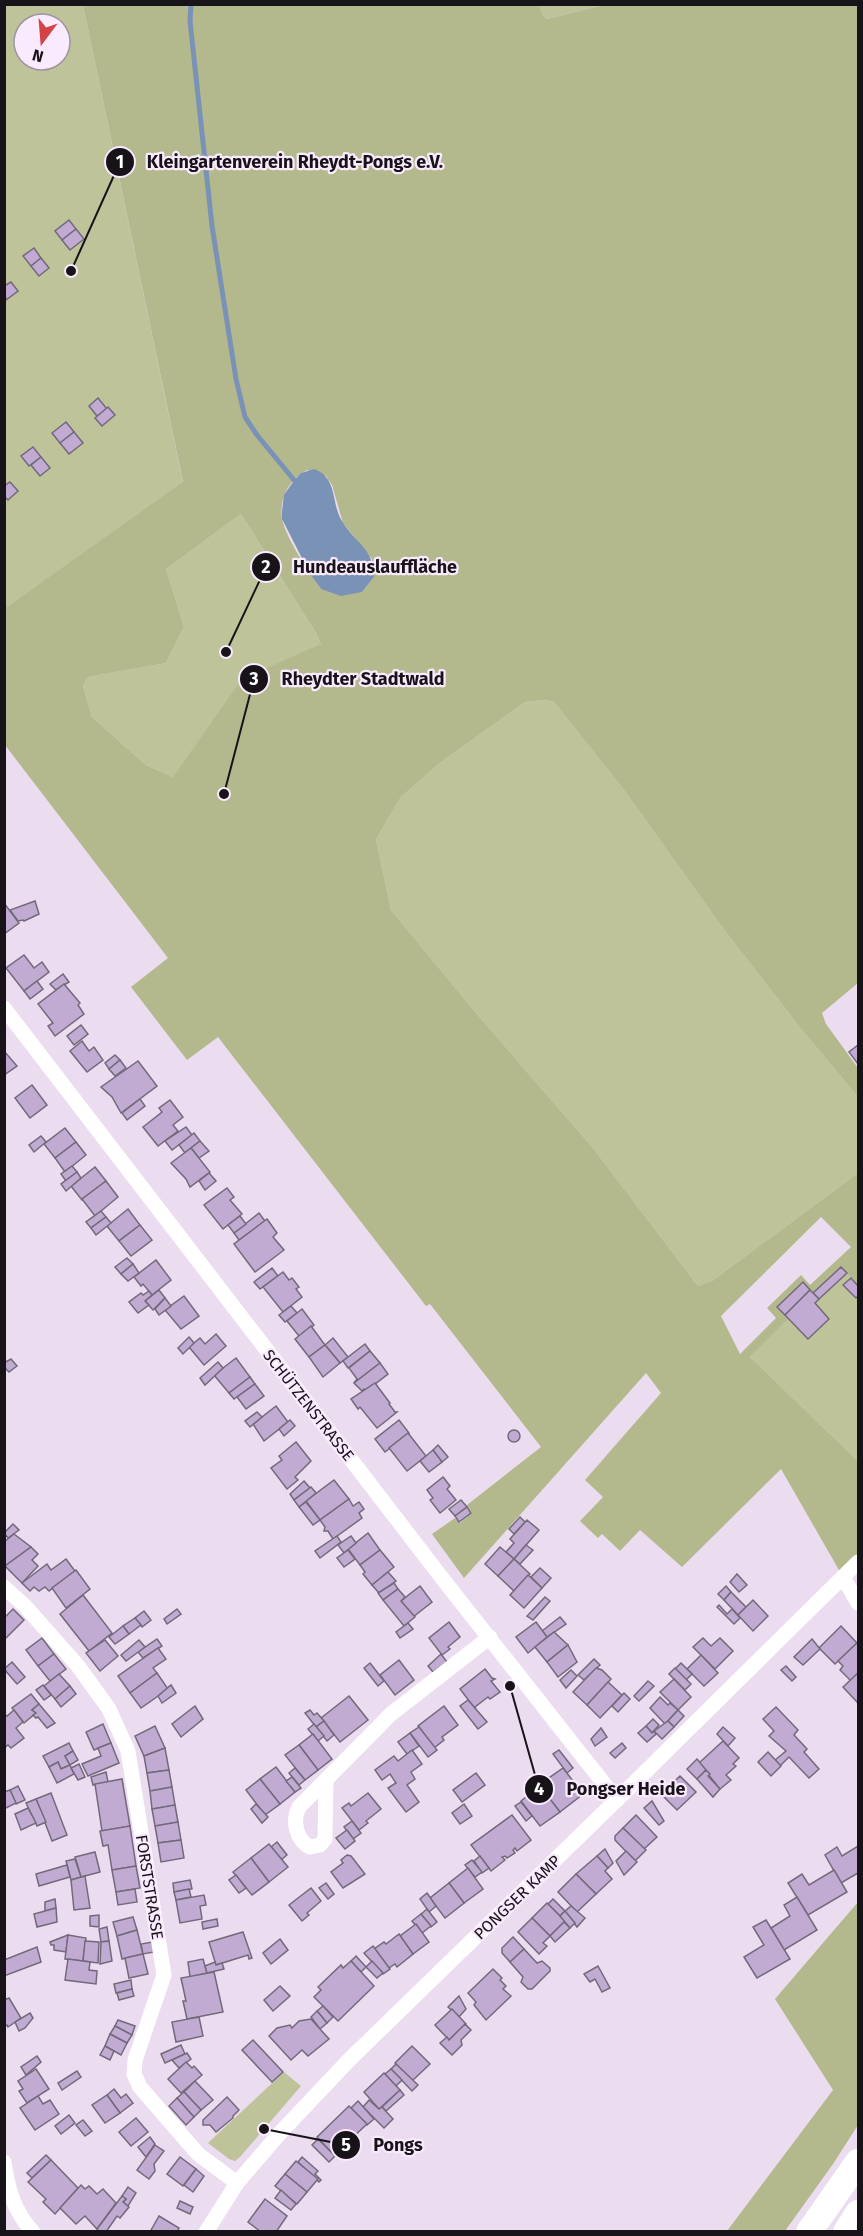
<svg xmlns="http://www.w3.org/2000/svg" width="863" height="2236" viewBox="0 0 863 2236" font-family="'Fira Sans',sans-serif">
<style>
.green{fill:#bec39a;fill-rule:evenodd}
.forest{fill:#b3b98c;fill-rule:evenodd}
.water{fill:#7b92b7}
.lines{fill:none;stroke-linecap:round;stroke-linejoin:round}
.stream{stroke:#7b92b7;stroke-width:5}
.building{fill:#c1abd3;stroke:#73697b;stroke-width:1.5}
.street{stroke:#fff;stroke-width:15}
.highway{stroke:#fff;stroke-width:26}
.labels{text-anchor:middle;stroke-width:4.5;stroke-linejoin:round;paint-order:stroke}
.street-label{font-size:16px;fill:#181319;stroke:#f9eafe}
.leader{fill:none;stroke:#181319;stroke-width:2}
.callout-dot{fill:#181319;stroke:#f9eafe;stroke-width:2}
.mark-label{font-size:18px;text-anchor:middle;font-weight:bold;fill:#fff}
.callout-label{font-size:18px;text-anchor:middle;font-weight:bold;fill:#181319;stroke:#f9eafe;stroke-width:4.5;stroke-linejoin:round;paint-order:stroke}
</style>
<rect width="100%" height="100%" fill="#ebdcf0"/>
<g class="green">
<path d="M5,5H83L183,483L5,608ZM24,24H60V60H24Z"/>
<path d="M539,5H604L547,19L542,14Z"/>
<path d="M241,514L316,633L321,644L180,768L173,777L146,765L92,717L83,686L88,677L166,663L184,627L166,569Z"/>
<path d="M545,700L554,702L624,790L722,927L802,1030L858,1097V1173L712,1281L698,1286L593,1148L476,1013L391,910L376,839L401,797L441,762L525,702Z"/>
<path d="M841,1267L858,1285V1461L750,1357Z"/>
<path d="M284,2072L301,2086L240,2157L235,2161L229,2159L208,2143Z"/>
</g>
<g class="forest">
<path d="M539,4L542,14L547,19L604,5H858V983L822,1013L826,1024L858,1068V1097L802,1030L722,927L624,790L554,702L545,700L525,702L441,762L401,797L376,839L391,910L476,1013L593,1148L698,1286L712,1281L858,1173V1285L841,1267L750,1357L858,1461V1566L843,1577L781,1469L682,1567L640,1530L620,1551L602,1534L598,1538L580,1521L603,1497L585,1480L661,1393L646,1373L464,1578L432,1534L455,1518L460,1523L472,1513L467,1505L541,1447L430,1304L426,1306L218,1037L187,1060L131,987L168,958L5,745V608L183,482L83,5ZM307,470L326,476L332,485L343,523L372,559L374,577L362,592L321,589C310,574 285,537 282,518C279,499 290,478 307,470ZM241,514L316,633L321,644L242,679L173,777L146,765L92,717L83,686L88,677L166,663L184,627L166,569ZM821,1217L851,1247L810,1285L801,1275L767,1308L776,1318L740,1354L721,1316Z"/>
<path d="M858,1902V2125L833,2164L785,2231H727L833,2090L775,1999Z"/>
</g>
<path class="water" d="M314,469C338,477 331,504 342,521C355,543 374,548 374,577L362,592L341,596L321,589L310,574L282,519V511L284,495L295,479L301,473Z"/>
<g class="lines">
<path class="stream" d="M191,4L190,21L212,226L236,379L245,417L257,435L294,480"/>
</g>
<g class="building">
<path d="M69,220L76,229L62,240L55,231Z"/>
<path d="M76,229L84,239L70,250L62,240Z"/>
<path d="M34,248L41,258L31,266L23,256Z"/>
<path d="M41,258L49,268L39,276L31,266Z"/>
<path d="M11,282L18,291L6,300L4,286Z"/>
<path d="M98,398L107,409L97,416L89,406Z"/>
<path d="M108,407L115,415L102,426L95,418Z"/>
<path d="M66,422L74,432L60,443L52,433Z"/>
<path d="M74,432L83,443L69,454L60,443Z"/>
<path d="M33,447L41,457L29,466L21,456Z"/>
<path d="M41,457L50,468L40,476L31,465Z"/>
<path d="M10,482L18,491L8,500L4,496V486Z"/>
<path d="M35,901L39,914L24,921L23,920L18,921L10,910Z"/>
<path d="M4,903L19,923L4,934Z"/>
<path d="M24,955L34,968L42,962L49,972L24,991L6,968Z"/>
<path d="M63,974L69,982L56,990L50,984Z"/>
<path d="M37,981L43,989L30,999L24,991Z"/>
<path d="M64,984L80,1003L78,1005L84,1014L55,1036L48,1026L53,1023L38,1004Z"/>
<path d="M81,1025L88,1034L74,1045L67,1036Z"/>
<path d="M82,1041L89,1051L94,1047L103,1060L87,1072L70,1051Z"/>
<path d="M858,1045V1064L849,1052Z"/>
<path d="M4,1051L17,1066L4,1075Z"/>
<path d="M115,1055L120,1060L109,1069L105,1063Z"/>
<path d="M120,1060L126,1068L115,1076L109,1069Z"/>
<path d="M138,1061L157,1086L121,1113L112,1097L101,1087Z"/>
<path d="M32,1085L47,1105L30,1118L15,1098Z"/>
<path d="M140,1099L145,1106L127,1120L122,1113Z"/>
<path d="M170,1100L183,1117L173,1125L178,1131L158,1146L143,1127L162,1112L159,1108Z"/>
<path d="M186,1127L192,1135L172,1150L165,1141Z"/>
<path d="M65,1128L76,1142L55,1158L44,1144Z"/>
<path d="M194,1133L200,1141L185,1153L179,1145Z"/>
<path d="M41,1136L46,1142L34,1152L29,1145Z"/>
<path d="M200,1141L209,1151L199,1158L191,1148Z"/>
<path d="M76,1142L86,1155L65,1172L55,1158Z"/>
<path d="M191,1148L210,1172L190,1187L186,1179L171,1163Z"/>
<path d="M72,1166L77,1172L66,1181L61,1174Z"/>
<path d="M95,1167L106,1181L82,1200L71,1186Z"/>
<path d="M77,1172L81,1178L66,1191L61,1184Z"/>
<path d="M209,1173L216,1181L205,1190L199,1181Z"/>
<path d="M106,1181L118,1197L95,1216L82,1199Z"/>
<path d="M227,1188L234,1197L230,1200L242,1214L223,1229L204,1205Z"/>
<path d="M128,1209L140,1225L119,1241L107,1226Z"/>
<path d="M101,1211L106,1217L91,1228L86,1222Z"/>
<path d="M259,1213L265,1221L239,1240L234,1233Z"/>
<path d="M240,1216L246,1224L234,1233L228,1225Z"/>
<path d="M106,1217L111,1223L96,1235L91,1228Z"/>
<path d="M267,1219L277,1233L273,1237L284,1250L255,1272L234,1244Z"/>
<path d="M140,1225L152,1240L131,1256L119,1241Z"/>
<path d="M127,1258L133,1264L121,1274L115,1267Z"/>
<path d="M156,1260L171,1280L152,1295L143,1284L141,1286L134,1277Z"/>
<path d="M133,1264L139,1273L128,1281L121,1274Z"/>
<path d="M841,1267L847,1273L819,1299L813,1293Z"/>
<path d="M272,1268L278,1276L260,1289L254,1282Z"/>
<path d="M283,1272L289,1280L292,1278L299,1287L296,1289L302,1297L283,1312L263,1287Z"/>
<path d="M851,1278L858,1286V1296L856,1298L843,1285Z"/>
<path d="M803,1282L810,1290L785,1315L777,1307Z"/>
<path d="M159,1290L165,1298L153,1310L145,1301Z"/>
<path d="M810,1290L819,1299L815,1303L829,1319L808,1339L785,1315Z"/>
<path d="M149,1291L152,1295L145,1301L149,1305L138,1313L129,1302L141,1293L143,1295Z"/>
<path d="M184,1296L199,1316L181,1329L165,1310Z"/>
<path d="M165,1298L171,1306L159,1315L155,1309Z"/>
<path d="M291,1306L297,1313L285,1322L279,1315Z"/>
<path d="M302,1309L314,1325L299,1336L287,1321Z"/>
<path d="M311,1326L325,1345L309,1357L295,1339Z"/>
<path d="M216,1334L226,1346L204,1365L189,1347L200,1338L205,1344Z"/>
<path d="M189,1337L194,1343L183,1354L178,1348Z"/>
<path d="M333,1338L348,1357L340,1363L325,1345Z"/>
<path d="M365,1344L370,1351L348,1368L343,1361Z"/>
<path d="M325,1345L340,1363L323,1377L309,1357Z"/>
<path d="M370,1351L380,1363L354,1383L357,1379L349,1368Z"/>
<path d="M236,1358L250,1377L229,1393L214,1375Z"/>
<path d="M11,1359L17,1366L9,1372L4,1367V1363Z"/>
<path d="M218,1362L223,1368L205,1385L200,1378Z"/>
<path d="M380,1363L388,1374L366,1391L364,1389L362,1391L354,1383Z"/>
<path d="M250,1377L255,1384L234,1399L229,1393Z"/>
<path d="M375,1383L390,1403L389,1404L395,1412H397L377,1428L360,1407L358,1409L351,1399Z"/>
<path d="M255,1384L264,1396L246,1409L237,1397Z"/>
<path d="M276,1406L288,1422L264,1441L253,1424Z"/>
<path d="M257,1412L262,1417L250,1427L245,1421Z"/>
<path d="M290,1420L295,1426L284,1436L279,1429Z"/>
<path d="M399,1420L409,1433L385,1452L375,1439Z"/>
<circle cx="514" cy="1436" r="6"/>
<path d="M408,1433L426,1456L407,1471L389,1448Z"/>
<path d="M296,1442L311,1461L295,1477L298,1480L287,1489L271,1468L282,1460L279,1456Z"/>
<path d="M438,1445L448,1457L442,1462L433,1450Z"/>
<path d="M433,1450L442,1462L429,1472L420,1461Z"/>
<path d="M443,1477L450,1486L447,1489L456,1500L440,1513L430,1500L433,1498L427,1490Z"/>
<path d="M334,1480L349,1499L320,1520L306,1501Z"/>
<path d="M304,1481L310,1488L294,1500L290,1494Z"/>
<path d="M311,1487L316,1493L299,1507L294,1500Z"/>
<path d="M349,1499L353,1506L359,1502L364,1509L359,1513L362,1518L333,1539L328,1531H324L325,1527L320,1520Z"/>
<path d="M461,1500L467,1507L455,1516L449,1509Z"/>
<path d="M306,1502L320,1520L313,1525L299,1507Z"/>
<path d="M467,1507L471,1513L459,1522L455,1516Z"/>
<path d="M520,1517L525,1522L514,1534L509,1529Z"/>
<path d="M527,1520L539,1530L514,1559L506,1552L514,1543L510,1539Z"/>
<path d="M13,1524L19,1530L8,1538L4,1533Z"/>
<path d="M368,1533L380,1550L360,1565L348,1549Z"/>
<path d="M14,1534L31,1547L5,1566L4,1542Z"/>
<path d="M337,1536L341,1542L320,1558L315,1551Z"/>
<path d="M351,1536L356,1543L344,1553L338,1545Z"/>
<path d="M526,1545L533,1550L520,1564L514,1559Z"/>
<path d="M31,1547L38,1554L32,1560L38,1566L22,1583L5,1566Z"/>
<path d="M500,1547L514,1559L498,1576L485,1564Z"/>
<path d="M348,1550L355,1559L344,1567L337,1558Z"/>
<path d="M380,1550L394,1567L372,1585L363,1574L365,1572L360,1565Z"/>
<path d="M66,1559L75,1571L49,1591L45,1587L39,1591L34,1587L30,1591L22,1583L47,1564L51,1570Z"/>
<path d="M514,1559L530,1574L514,1591L498,1576Z"/>
<path d="M540,1568L551,1578L542,1588L531,1577Z"/>
<path d="M76,1570L90,1589L66,1608L52,1588Z"/>
<path d="M388,1572L396,1581L379,1593L372,1585Z"/>
<path d="M737,1574L747,1585L739,1592L730,1582Z"/>
<path d="M528,1575L542,1588L524,1608L510,1595Z"/>
<path d="M394,1583L398,1589L383,1600L378,1593Z"/>
<path d="M420,1586L432,1602L413,1617L401,1601Z"/>
<path d="M726,1586L731,1592L724,1600L718,1594Z"/>
<path d="M398,1589L405,1597L401,1601L415,1617L404,1626L383,1600Z"/>
<path d="M731,1592L746,1607L738,1615L724,1600Z"/>
<path d="M83,1595L112,1633L89,1651L60,1614Z"/>
<path d="M545,1597L550,1601L533,1620L527,1616Z"/>
<path d="M753,1600L768,1616L753,1631L738,1615Z"/>
<path d="M719,1605L727,1614L732,1609L740,1618L734,1624L717,1607Z"/>
<path d="M13,1609L24,1620L4,1640V1618Z"/>
<path d="M177,1609L181,1614L167,1624L164,1619Z"/>
<path d="M144,1611L151,1620L142,1627L135,1618Z"/>
<path d="M560,1617L566,1624L547,1637L542,1631Z"/>
<path d="M135,1618L141,1625L129,1634L123,1626Z"/>
<path d="M449,1622L460,1637L448,1647L450,1649L442,1655L429,1638Z"/>
<path d="M536,1622L547,1637L528,1653L516,1637Z"/>
<path d="M408,1623L413,1629L400,1638L396,1632Z"/>
<path d="M123,1626L129,1634L115,1644L109,1637Z"/>
<path d="M841,1626L857,1643L835,1664L819,1648Z"/>
<path d="M554,1632L568,1645L547,1662L535,1647Z"/>
<path d="M42,1638L54,1654L38,1666L26,1650Z"/>
<path d="M703,1638L711,1646L720,1638L733,1651L715,1669L693,1647Z"/>
<path d="M157,1639L162,1646L143,1658L138,1652Z"/>
<path d="M812,1639L820,1649L803,1665L794,1657Z"/>
<path d="M105,1640L118,1656L100,1671L86,1653Z"/>
<path d="M139,1640L145,1647L126,1661L121,1655Z"/>
<path d="M857,1643L858,1645V1673L851,1681L840,1670L843,1666L838,1661Z"/>
<path d="M568,1645L577,1662L558,1677L547,1662Z"/>
<path d="M158,1648L166,1659L153,1668L157,1673L130,1693L118,1676Z"/>
<path d="M54,1654L66,1669L50,1681L38,1666Z"/>
<path d="M441,1654L447,1662L433,1672L428,1666Z"/>
<path d="M701,1655L718,1673L704,1686L687,1669Z"/>
<path d="M594,1659L600,1665L584,1680L578,1675Z"/>
<path d="M399,1660L414,1680L395,1695L380,1675Z"/>
<path d="M12,1662L25,1677L17,1684L4,1669Z"/>
<path d="M370,1663L384,1681L378,1686L364,1668Z"/>
<path d="M681,1663L692,1674L686,1680L675,1669Z"/>
<path d="M786,1666L796,1677L792,1681L781,1670Z"/>
<path d="M596,1668L602,1670L611,1679L587,1705L573,1692Z"/>
<path d="M675,1668L691,1684L685,1690L669,1674Z"/>
<path d="M485,1669L492,1678L495,1679L491,1681L500,1692L490,1699L488,1697L475,1707L476,1710L460,1689Z"/>
<path d="M571,1670L577,1676L566,1688L560,1680Z"/>
<path d="M157,1673L168,1689L141,1708L130,1693Z"/>
<path d="M858,1673V1703L843,1687Z"/>
<path d="M59,1674L70,1686L55,1699L44,1686Z"/>
<path d="M674,1679L691,1697L678,1710L660,1692Z"/>
<path d="M648,1681L654,1686L639,1701L634,1696Z"/>
<path d="M608,1682L622,1695L600,1718L587,1705Z"/>
<path d="M43,1685L51,1695L44,1700L36,1690Z"/>
<path d="M171,1685L176,1693L162,1703L158,1696Z"/>
<path d="M70,1686L76,1694L61,1707L55,1699Z"/>
<path d="M624,1693L630,1699L618,1712L612,1706Z"/>
<path d="M31,1694L39,1704L32,1710L36,1713L24,1723L12,1708Z"/>
<path d="M349,1696L368,1720L340,1742L321,1718Z"/>
<path d="M660,1697L668,1705L670,1703L678,1710L665,1724L650,1708Z"/>
<path d="M468,1700L487,1722L478,1729L460,1706Z"/>
<path d="M39,1704L55,1723L47,1728L38,1717L36,1718L33,1715L36,1713L32,1710Z"/>
<path d="M195,1706L203,1719L181,1737L172,1724Z"/>
<path d="M444,1706L458,1725L442,1737L444,1740L434,1748L418,1726Z"/>
<path d="M776,1707L798,1730L794,1735L807,1749L804,1752L819,1769L809,1778L789,1757L780,1766L775,1760L786,1751L769,1736L774,1731L763,1719Z"/>
<path d="M14,1710L23,1722L16,1728L24,1738L11,1748L8,1745L4,1748V1714L7,1716Z"/>
<path d="M310,1710L314,1715L317,1713L324,1721L316,1727L305,1713Z"/>
<path d="M678,1710L684,1716L674,1727L668,1721Z"/>
<path d="M653,1719L659,1725L652,1733L646,1726Z"/>
<path d="M324,1721L334,1735L327,1741L316,1727Z"/>
<path d="M668,1721L674,1727L662,1739L654,1731Z"/>
<path d="M103,1724L111,1743L94,1750L86,1732Z"/>
<path d="M314,1724L324,1736L318,1741L308,1729Z"/>
<path d="M155,1726L165,1748L144,1756L135,1736Z"/>
<path d="M646,1726L652,1733L654,1731L656,1734L647,1742L638,1733Z"/>
<path d="M419,1727L437,1750L428,1757L410,1733Z"/>
<path d="M723,1727L735,1738L728,1746L717,1734Z"/>
<path d="M601,1728L607,1737L595,1746L591,1739Z"/>
<path d="M410,1733L419,1746L407,1754L398,1742Z"/>
<path d="M313,1734L332,1759L318,1770L299,1745Z"/>
<path d="M723,1741L739,1758L733,1764L736,1766L726,1775L731,1780L720,1789L699,1763Z"/>
<path d="M69,1743L73,1751L65,1756L70,1765L61,1769L58,1762L49,1767L43,1756Z"/>
<path d="M111,1743L119,1763L88,1776L82,1764L101,1756L98,1748Z"/>
<path d="M622,1743L626,1748L615,1758L610,1753Z"/>
<path d="M299,1745L318,1770L305,1780L285,1755Z"/>
<path d="M165,1748L169,1770L147,1773L144,1756Z"/>
<path d="M412,1750L422,1764L411,1772L415,1779L407,1785L419,1802L406,1812L388,1788L396,1783L390,1774L382,1780L375,1770L394,1756L398,1761Z"/>
<path d="M559,1750L573,1768L567,1773L553,1754Z"/>
<path d="M73,1751L78,1760L70,1765L65,1756Z"/>
<path d="M768,1752L781,1766L771,1776L758,1762Z"/>
<path d="M697,1759L706,1770L697,1779L687,1769Z"/>
<path d="M58,1762L61,1769L70,1765L74,1774L57,1783L49,1767Z"/>
<path d="M79,1764L85,1777L78,1780L71,1768Z"/>
<path d="M276,1767L295,1792L280,1804L260,1779Z"/>
<path d="M295,1768L305,1780L299,1785L289,1773Z"/>
<path d="M563,1768L583,1794L560,1812L543,1790L550,1785L546,1780Z"/>
<path d="M169,1770L172,1787L150,1791L147,1773Z"/>
<path d="M706,1770L710,1774L708,1776L720,1789L713,1797L697,1779Z"/>
<path d="M106,1772L108,1782L93,1785L91,1777Z"/>
<path d="M476,1773L485,1785L462,1802L453,1790Z"/>
<path d="M680,1776L696,1792L677,1810L661,1794Z"/>
<path d="M292,1777L301,1788L295,1792L286,1781Z"/>
<path d="M122,1779L130,1826L102,1831L95,1784Z"/>
<path d="M260,1779L280,1804L265,1815L246,1790Z"/>
<path d="M18,1786L25,1800L16,1804L10,1790Z"/>
<path d="M172,1787L175,1805L152,1809L150,1791Z"/>
<path d="M10,1790L16,1803L4,1809V1792Z"/>
<path d="M543,1790L560,1812L540,1826L521,1801L532,1792L535,1796Z"/>
<path d="M51,1793L67,1835L52,1841L36,1799Z"/>
<path d="M368,1793L381,1809L366,1821L368,1823L359,1830L342,1808L349,1803L351,1806Z"/>
<path d="M36,1799L46,1822L37,1826L26,1803Z"/>
<path d="M652,1801L664,1821L659,1825L644,1808Z"/>
<path d="M521,1802L532,1816L526,1821L515,1806Z"/>
<path d="M256,1804L268,1817L262,1823L251,1809Z"/>
<path d="M464,1804L472,1816L460,1824L452,1813Z"/>
<path d="M175,1805L178,1822L155,1826L152,1809Z"/>
<path d="M28,1808L36,1823L21,1830L15,1814Z"/>
<path d="M512,1815L531,1840L517,1851L515,1848L513,1850L515,1853L507,1858L505,1856L502,1857L505,1860L491,1871L471,1845Z"/>
<path d="M636,1815L657,1837L644,1849L623,1828Z"/>
<path d="M352,1821L361,1833L353,1839L344,1827Z"/>
<path d="M178,1822L181,1840L158,1843L155,1826Z"/>
<path d="M130,1826L136,1866L112,1870L108,1845L103,1846L100,1831Z"/>
<path d="M623,1828L646,1850L635,1861L615,1840V1836Z"/>
<path d="M347,1830L355,1841L345,1849L336,1838Z"/>
<path d="M181,1840L184,1858L161,1862L158,1843Z"/>
<path d="M277,1842L287,1855L281,1860L271,1847Z"/>
<path d="M269,1844L288,1867L269,1882L251,1858Z"/>
<path d="M858,1846V1873L841,1883L825,1855L837,1847L842,1856Z"/>
<path d="M605,1849L613,1863L608,1868L597,1856Z"/>
<path d="M626,1851L637,1862L624,1875L616,1861Z"/>
<path d="M95,1852L100,1872L81,1877L75,1857Z"/>
<path d="M347,1855L351,1856L365,1874L343,1888L331,1872L343,1863L341,1860Z"/>
<path d="M480,1856L489,1868L482,1873L474,1861Z"/>
<path d="M597,1856L608,1868L605,1871L612,1879L596,1894L576,1874Z"/>
<path d="M251,1858L269,1882L252,1895L233,1872Z"/>
<path d="M75,1859L81,1877L71,1880L66,1861Z"/>
<path d="M472,1860L482,1872L475,1877L465,1865Z"/>
<path d="M67,1865L70,1877L39,1886L36,1874Z"/>
<path d="M136,1866L140,1888L116,1892L112,1870Z"/>
<path d="M468,1868L483,1889L464,1903L449,1883Z"/>
<path d="M834,1870L847,1892L808,1915L788,1883L802,1874L809,1885Z"/>
<path d="M576,1874L596,1894L577,1912L558,1892Z"/>
<path d="M236,1875L246,1888L239,1893L229,1880Z"/>
<path d="M85,1876L90,1908L74,1910L71,1880Z"/>
<path d="M190,1880L192,1889L174,1892L173,1883Z"/>
<path d="M326,1883L334,1894L328,1899L319,1888Z"/>
<path d="M449,1883L464,1903L445,1918L430,1898Z"/>
<path d="M311,1888L321,1901L307,1913L309,1915L302,1921L289,1905Z"/>
<path d="M135,1889L137,1902L118,1905L116,1892Z"/>
<path d="M189,1889L191,1897L176,1900L174,1892Z"/>
<path d="M427,1893L436,1906L429,1912L420,1899Z"/>
<path d="M204,1895L206,1905L200,1906L202,1919L180,1923L176,1900Z"/>
<path d="M797,1897L817,1930L784,1950L771,1928L790,1916L784,1905Z"/>
<path d="M55,1899L56,1908L45,1911V1902Z"/>
<path d="M553,1899L565,1911L560,1916L548,1904Z"/>
<path d="M547,1903L565,1921L550,1936L532,1918Z"/>
<path d="M571,1906L585,1918L577,1927L565,1911Z"/>
<path d="M56,1908L57,1922L37,1927L34,1914Z"/>
<path d="M427,1909L437,1922L431,1927L421,1914Z"/>
<path d="M565,1911L575,1923L570,1928L560,1916Z"/>
<path d="M421,1914L431,1926L422,1933L412,1921Z"/>
<path d="M99,1915V1927L90,1926V1916Z"/>
<path d="M133,1917L137,1930L117,1936L113,1922Z"/>
<path d="M532,1918L550,1936L543,1943L547,1946L539,1954L518,1932Z"/>
<path d="M217,1919L218,1926L203,1929L202,1922Z"/>
<path d="M766,1920L790,1959L757,1978L744,1957L764,1945L753,1927Z"/>
<path d="M564,1922L570,1928L555,1942L550,1936Z"/>
<path d="M416,1924L429,1942L413,1954L400,1936Z"/>
<path d="M107,1927L109,1941L101,1942L99,1929Z"/>
<path d="M137,1930L143,1954L122,1959L117,1936Z"/>
<path d="M243,1932L252,1958L249,1959L248,1955L216,1965L209,1942Z"/>
<path d="M399,1934L413,1954L397,1967L395,1964L389,1968L374,1949L384,1942L386,1944Z"/>
<path d="M68,1935L66,1952L54,1950V1945H51L50,1942Z"/>
<path d="M68,1935L86,1938L83,1961L65,1959Z"/>
<path d="M513,1937L524,1949L510,1962L502,1953V1948Z"/>
<path d="M280,1939L288,1950L271,1964L263,1953Z"/>
<path d="M85,1941L99,1942L98,1963L83,1961Z"/>
<path d="M109,1941L112,1961L100,1964L101,1942Z"/>
<path d="M152,1942L154,1952L143,1954L141,1944Z"/>
<path d="M373,1946L390,1969L383,1974L364,1953Z"/>
<path d="M37,1947L41,1962L4,1976V1960Z"/>
<path d="M524,1949L537,1963L542,1961L550,1968V1971L532,1989H528L521,1982L523,1977L510,1962Z"/>
<path d="M143,1954L148,1974L129,1978L125,1958Z"/>
<path d="M356,1956L366,1967L361,1972L351,1961Z"/>
<path d="M68,1959L90,1962L89,1970L97,1971L96,1984L65,1980Z"/>
<path d="M203,1959L207,1973L190,1977L188,1962Z"/>
<path d="M351,1961L374,1986L338,2021L314,1997L321,1990L318,1987L341,1965L343,1968Z"/>
<path d="M372,1961L383,1973L377,1978L366,1967Z"/>
<path d="M215,1962L216,1965L222,1963L224,1969L207,1973L205,1966Z"/>
<path d="M598,1966L610,1988L602,1992L595,1979L590,1982L584,1974Z"/>
<path d="M493,1969L502,1978L500,1980L506,1986L503,1989L511,1996L486,2020L474,2005L476,2002L468,1993Z"/>
<path d="M214,1972L223,2012L187,2019L183,2001H186L181,1978Z"/>
<path d="M131,1980L132,1989L116,1993L114,1984Z"/>
<path d="M280,1986L290,1996L273,2011L264,2000Z"/>
<path d="M132,1989L134,1996L119,2000L117,1993Z"/>
<path d="M459,1996L466,2009L459,2017L448,2007Z"/>
<path d="M9,1998L21,2018L8,2027L7,2025L4,2027V2000Z"/>
<path d="M323,2006L333,2017L327,2023L317,2011Z"/>
<path d="M452,2009L466,2024L449,2040L435,2025Z"/>
<path d="M317,2011L327,2023L320,2029L311,2017Z"/>
<path d="M30,2013L33,2018L25,2028L19,2031L15,2022Z"/>
<path d="M199,2017L203,2036L176,2042L172,2022Z"/>
<path d="M311,2019L329,2039L308,2056L302,2050L291,2060L269,2036L277,2028L290,2025L292,2028L299,2021Z"/>
<path d="M118,2020L135,2026L132,2035L115,2026Z"/>
<path d="M465,2024L471,2030L461,2040L462,2045L452,2055L440,2043L447,2037L449,2040Z"/>
<path d="M115,2026L132,2035L127,2043L110,2034Z"/>
<path d="M110,2034L127,2043L121,2055L105,2046Z"/>
<path d="M253,2040L283,2072L272,2082L242,2050Z"/>
<path d="M181,2045L185,2054L165,2063L161,2054Z"/>
<path d="M105,2046L114,2051L110,2060L100,2055Z"/>
<path d="M412,2046L430,2064L412,2081L395,2063Z"/>
<path d="M187,2053L191,2059L179,2068L172,2060Z"/>
<path d="M37,2056L41,2062L26,2075L21,2067Z"/>
<path d="M186,2062L192,2068L194,2066L202,2075L181,2093L168,2079Z"/>
<path d="M396,2064L418,2085L412,2091L391,2069Z"/>
<path d="M36,2069L49,2089L27,2103L19,2091L23,2089L18,2081Z"/>
<path d="M391,2069L402,2080L396,2086L385,2074Z"/>
<path d="M77,2071L81,2077L62,2090L58,2083Z"/>
<path d="M384,2073L400,2090L379,2109L364,2092Z"/>
<path d="M195,2081L213,2100L201,2110L184,2092Z"/>
<path d="M114,2089L121,2098L126,2094L133,2103L120,2113L107,2095Z"/>
<path d="M400,2090L404,2095L386,2111L382,2107Z"/>
<path d="M184,2092L201,2110L194,2117L177,2098Z"/>
<path d="M107,2095L120,2113L105,2123L92,2105Z"/>
<path d="M38,2096L43,2104L50,2100L59,2114L35,2130L20,2108Z"/>
<path d="M227,2097L239,2110L233,2116V2118L216,2132L210,2125H203V2120Z"/>
<path d="M177,2098L194,2117L186,2125L169,2106Z"/>
<path d="M369,2100L379,2109L382,2107L393,2119L384,2128L363,2107Z"/>
<path d="M358,2101L374,2119L367,2125L351,2108Z"/>
<path d="M349,2106L367,2124L334,2155L317,2137Z"/>
<path d="M69,2115L75,2123L61,2134L55,2126Z"/>
<path d="M136,2118L148,2132L131,2146L119,2132Z"/>
<path d="M83,2120L92,2131L85,2136L76,2125Z"/>
<path d="M150,2137L155,2144L146,2157L138,2147Z"/>
<path d="M318,2139L335,2156L329,2162L312,2145Z"/>
<path d="M155,2145L164,2151L154,2164L155,2171L149,2179L137,2170Z"/>
<path d="M46,2155L51,2160L32,2178L27,2173Z"/>
<path d="M180,2157L196,2169L183,2186L167,2174Z"/>
<path d="M302,2157L318,2171L315,2174L321,2180L319,2182L298,2162Z"/>
<path d="M51,2160L78,2188L55,2214L43,2202L46,2199L28,2182Z"/>
<path d="M296,2161L318,2179L307,2192L285,2174Z"/>
<path d="M196,2169L204,2176L193,2192L184,2185Z"/>
<path d="M285,2174L307,2192L297,2204L275,2186Z"/>
<path d="M81,2185L85,2189L89,2186L97,2194L103,2189L116,2203L97,2229L85,2216L76,2224L60,2208Z"/>
<path d="M128,2187L136,2193L128,2206L123,2202L126,2199L122,2196Z"/>
<path d="M281,2190L296,2204L291,2210L275,2198Z"/>
<path d="M122,2196L126,2199L123,2202L129,2207L120,2218L117,2216L106,2232H100L97,2229Z"/>
<path d="M265,2199L287,2216L276,2232H261L248,2222Z"/>
<path d="M180,2201L193,2207L190,2214L177,2208Z"/>
<path d="M159,2216L179,2228L177,2232H150Z"/>
</g>
<g class="lines">
<g class="street">
<path d="M4,1008L442,1578L617,1800"/>
<path d="M843,1577L858,1603"/>
<path d="M4,1587L25,1606L78,1666L109,1709L128,1751L164,1975L135,2060L134,2074L140,2087L198,2154L237,2183"/>
<path d="M326,1780L325,1839L320,1845L310,1847C296,1840 292,1821 299,1807L391,1714L490,1637"/>
<path d="M4,2162C8,2190 14,2211 33,2232"/>
<path d="M206,2232L237,2183L279,2134L350,2059L630,1787L858,1562"/>
</g>
<g class="highway">
<path d="M809,2232L858,2162"/>
<path d="M846,2232L858,2213"/>
</g>
</g>
<g class="labels">
<g class="street-label">
<text transform="translate(309 1405) rotate(52)" y="6">SCHÜTZENSTRASSE</text>
<text transform="translate(150 1887) rotate(81)" y="6">FORSTSTRASSE</text>
<text transform="translate(517 1897) rotate(-44)" y="6">PONGSER KAMP</text>
</g>
</g>
<path class="leader" d="M71 271L120 162M226 652L266 567M224 794L254 679M510 1686L539 1789M264 2129L346 2145"/>
<g class="callout-dot">
<circle cx="71" cy="271" r="6"/>
<circle cx="226" cy="652" r="6"/>
<circle cx="224" cy="794" r="6"/>
<circle cx="510" cy="1686" r="6"/>
<circle cx="264" cy="2129" r="6"/>
<circle cx="120" cy="162" r="15"/>
<circle cx="266" cy="567" r="15"/>
<circle cx="254" cy="679" r="15"/>
<circle cx="539" cy="1789" r="15"/>
<circle cx="346" cy="2145" r="15"/>
</g>
<g class="mark-label">
<text x="120" y="168">1</text>
<text x="266" y="573">2</text>
<text x="254" y="685">3</text>
<text x="539" y="1795">4</text>
<text x="346" y="2151">5</text>
</g>
<g class="callout-label">
<text x="295" y="168">Kleingartenverein Rheydt-Pongs e.V.</text>
<text x="375" y="573">Hundeauslauffläche</text>
<text x="363" y="685">Rheydter Stadtwald</text>
<text x="626" y="1795">Pongser Heide</text>
<text x="398" y="2151">Pongs</text>
</g>
<rect width="863" height="2236" fill="none" stroke="#181319" stroke-width="12"/>
<g transform="translate(42 42) rotate(196)"><circle r="28" fill="#f9eafe" stroke="#9f94a2" stroke-width="1.5"/>
<path d="M0-4.5L10 22L0 15L-10 22Z" fill="#d34345"/>
<text y="-9" font-size="16" font-weight="bold" text-anchor="middle" fill="#181319">N</text>
</g>
</svg>
